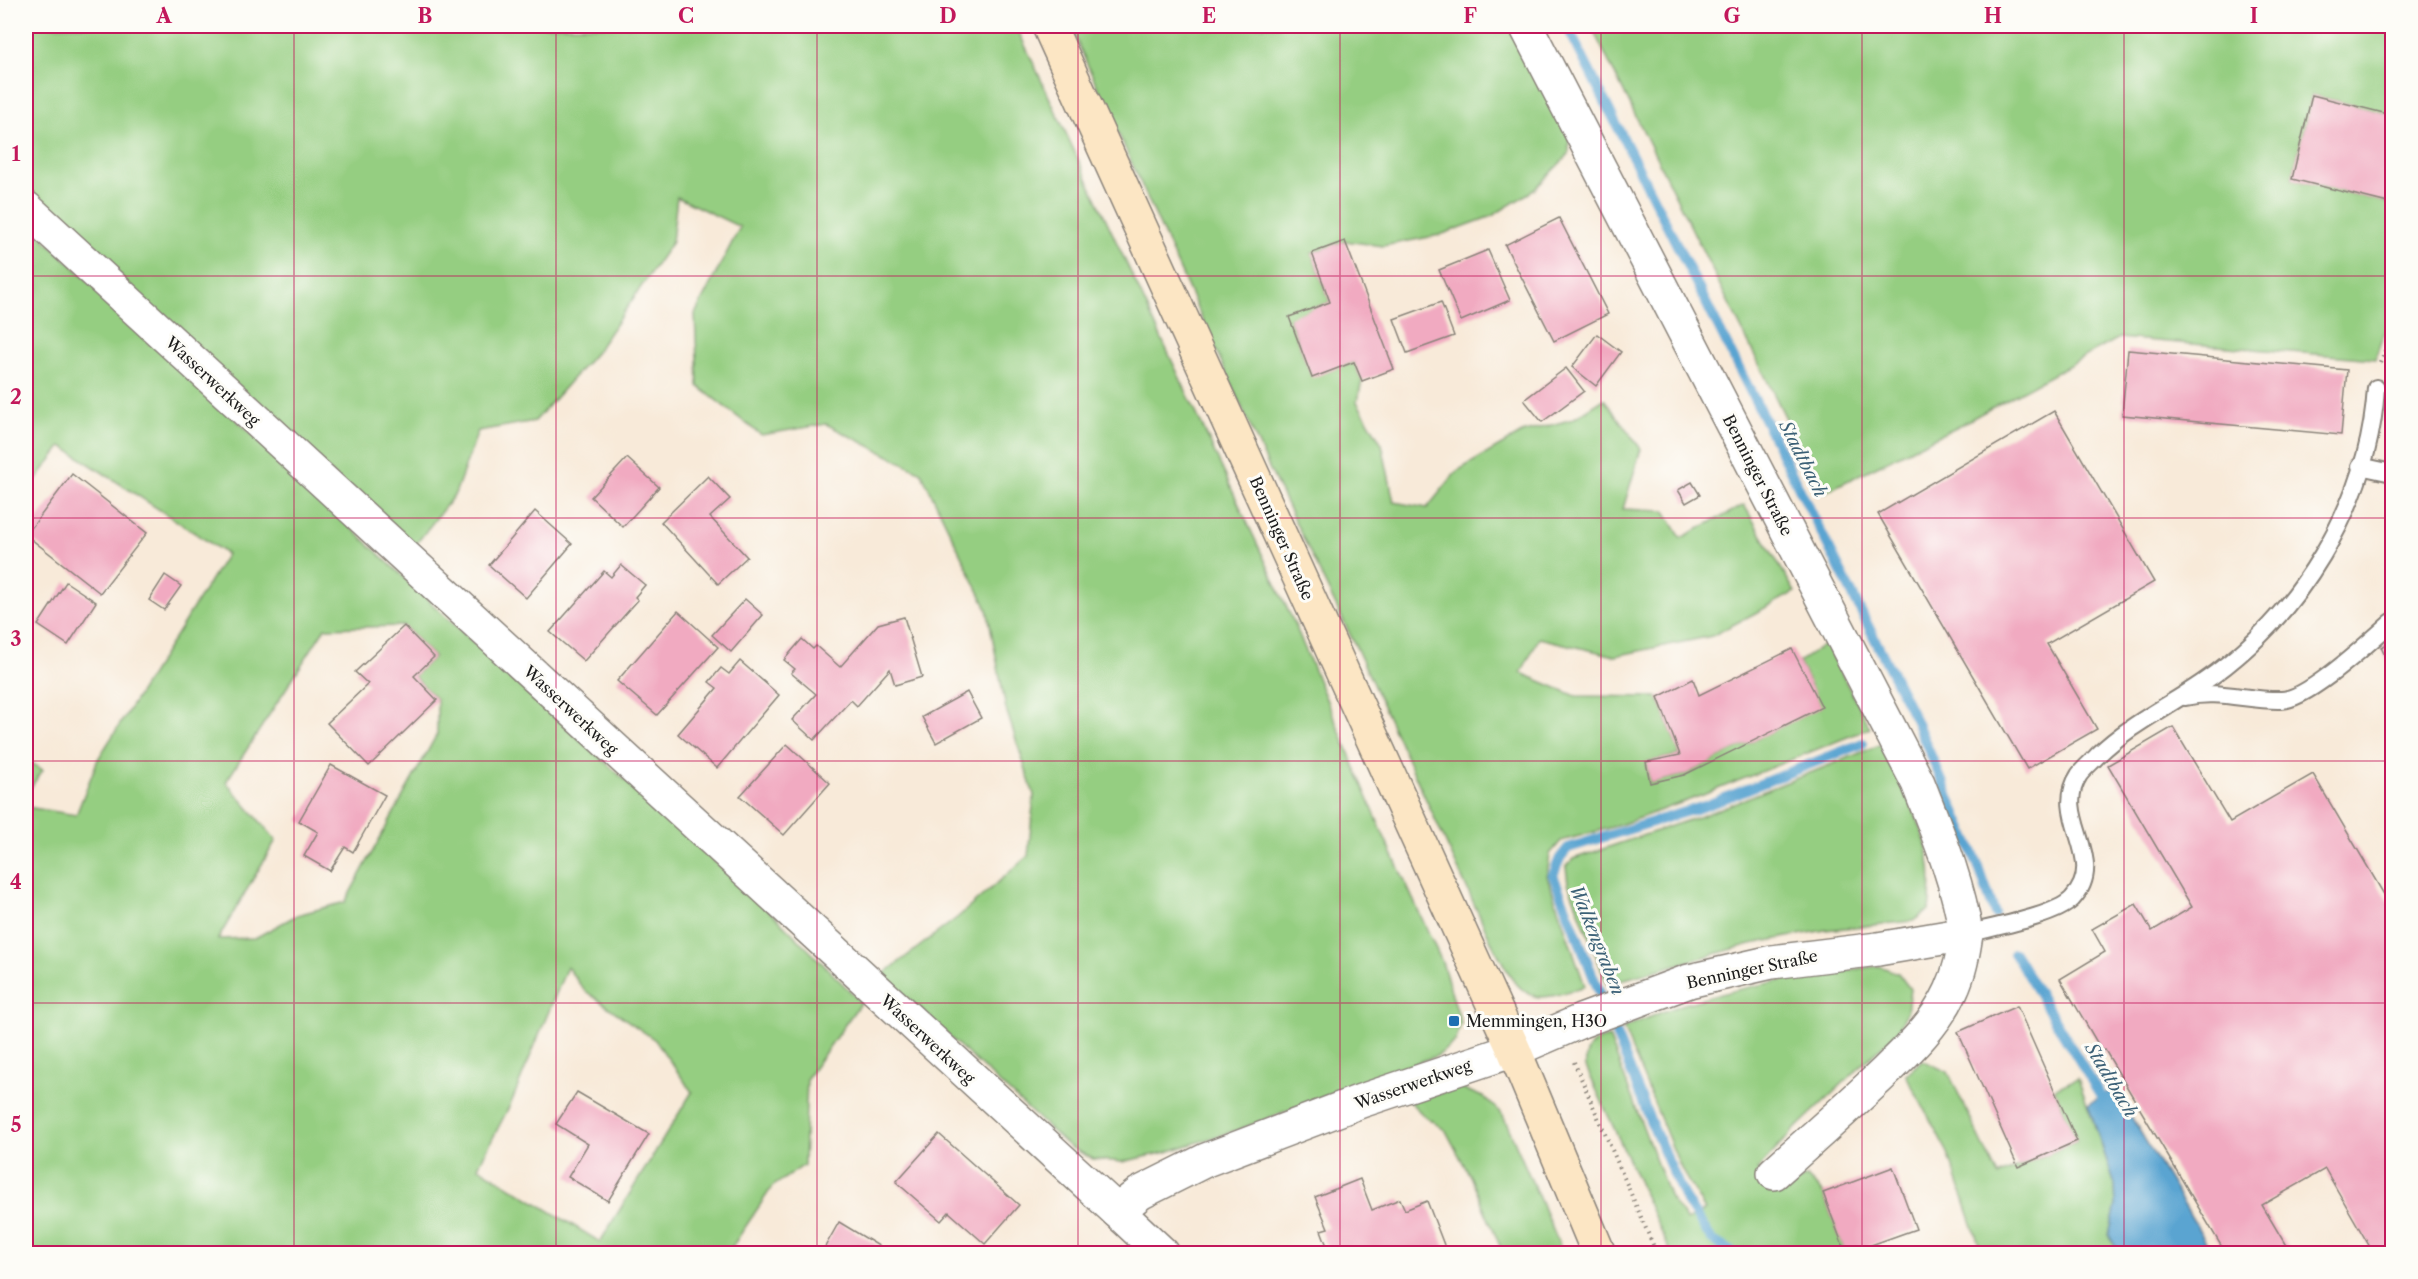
<svg xmlns="http://www.w3.org/2000/svg" width="2418" height="1279" viewBox="0 0 2418 1279" font-family="'Libre Caslon Text',serif">
<style>
.green{fill:#95ce81;stroke:#58754e;stroke-width:1.5;fill-rule:evenodd}
.water{fill:#5aa4d1;stroke:#3b6076;stroke-width:1.5}
.lines{fill:none;stroke-linecap:round;stroke-linejoin:round}
.stream{stroke:#5aa4d1;stroke-width:10}
.building{fill:#f1aac1}
.service-casing{stroke:#8a837a;stroke-width:20}
.minor-casing{stroke:#8a837a;stroke-width:36}
.secondary-casing{stroke:#8a837a;stroke-width:36}
.path{stroke:#8a837a;stroke-width:4;stroke-dasharray:1.5 4.5;stroke-linecap:butt}
.service{stroke:#fff;stroke-width:16}
.minor{stroke:#fff;stroke-width:33}
.secondary{stroke:#fce6c4;stroke-width:33}
.grid{fill:none;stroke:#c2185b;stroke-width:1.5;stroke-opacity:0.55}
.poi-dot{fill:#1f6fb2;stroke:#fdfcf7;stroke-width:2}
.labels{text-anchor:middle;stroke-width:6;stroke-linejoin:round;paint-order:stroke}
.street-label{font-size:16px;fill:#1c1c1c;stroke:#fdfcf7}
.poi-label{font-size:16px;fill:#1c1c1c;stroke:#fdfcf7;text-anchor:start}
.water-label{font-size:18px;font-style:italic;fill:#3b6076;stroke:#fdfcf7}
.neatline{fill:none;stroke:#c2185b;stroke-width:2}
.grid-label{font-size:20px;text-anchor:middle;font-weight:bold;fill:#c2185b}
</style>
<rect width="100%" height="100%" fill="#fdfcf7"/>
<filter id="ink" filterUnits="userSpaceOnUse"><feTurbulence type="fractalNoise" baseFrequency=".0167" numOctaves="2"/><feDisplacementMap in="SourceGraphic" scale="12" xChannelSelector="R" yChannelSelector="G"/><feConvolveMatrix kernelMatrix="1 2 1 2 8 2 1 2 1" color-interpolation-filters="sRGB"/></filter>
<filter id="wash" filterUnits="userSpaceOnUse"><feTurbulence type="fractalNoise" baseFrequency=".008" numOctaves="4" result="noise"/><feDisplacementMap in="SourceGraphic" scale="24" xChannelSelector="R" yChannelSelector="G"/><feGaussianBlur stdDeviation="1.35" result="paint"/><feColorMatrix in="noise" values="0 0 0 0 0 0 0 0 0 0 0 0 0 0 0 0 0 1.4 0 .05"/><feComposite in="paint" operator="in"/></filter>
<g filter="url(#wash)">
<rect width="100%" height="100%" fill="#f8ead9"/>
<g class="green">
<path d="M26,26H1016L1295,625L1383,834L1442,962L1461,1023L1456,1040L1439,1055L1346,1088L1240,1129L1167,1152L1122,1162L1093,1159L1068,1146L882,975L958,917L1028,856L1034,795L1006,709L987,609L921,472L826,424L761,435L698,386L695,314L740,227L677,197L672,242L597,351L535,421L478,431L455,494L413,548L26,192Z"/>
<path d="M1070,26H1510L1569,137V154L1534,190L1492,216L1440,235L1383,246L1345,241L1312,253L1330,302L1289,318L1312,377L1354,362L1362,381L1357,402L1382,444L1394,502L1427,508L1457,471L1522,433L1573,419L1604,399L1641,449L1623,509L1665,511L1681,538L1744,505L1795,592L1712,636L1615,656L1539,638L1521,673L1576,696L1658,697L1680,755L1646,762L1650,783L1684,775L1821,707L1799,662L1826,644L1870,728L1703,795L1620,825L1561,841L1550,854L1547,876L1585,986C1571,990 1550,1000 1534,996C1513,990 1501,958 1491,941L1355,645L1270,470Z"/>
<path d="M1591,26H2392V115L2312,95L2292,179L2392,204V319L2381,341L2375,359L2119,338L1962,424L1823,493Z"/>
<path d="M26,222L463,633L778,919L861,1002L807,1078L804,1165L772,1187L728,1253H26V807L76,815L98,759L227,554L62,446L26,492ZM404,626L434,657L414,676L437,700V734L345,902L297,915L255,938L218,939L276,840L226,782L325,628ZM567,967L584,990L655,1040L692,1092L600,1242L478,1167L512,1101Z"/>
<path d="M1880,745C1897,774 1925,827 1929,859C1932,876 1931,893 1929,910L1913,921L1825,930L1751,944L1607,984L1568,883L1566,867L1573,859L1704,815Z"/>
<path d="M26,760L43,770L26,794Z"/>
<path d="M1879,966L1898,973L1910,989L1907,1012L1897,1032L1798,1126L1757,1170L1780,1189L1807,1177L1823,1193L1846,1253H1671L1586,1067C1584,1048 1592,1041 1609,1037L1670,1198L1687,1221L1705,1210L1682,1171L1623,1028C1644,1020 1666,1009 1688,1003C1751,984 1814,974 1879,966Z"/>
<path d="M1922,1060L1948,1072L1998,1176L2077,1141L2054,1089L2078,1078L2115,1185L2116,1206L2109,1235L2115,1246L2125,1253H1982L1948,1153L1906,1075Z"/>
<path d="M1461,1088L1485,1098L1503,1115L1563,1253H1503L1471,1178L1446,1131L1422,1114L1409,1101Z"/>
</g>
<path class="water" d="M2114,1088L2213,1253H2125L2115,1246L2109,1235L2116,1206L2115,1185L2088,1104Z"/>
<g class="lines">
<g class="stream">
<path d="M1567,26L1916,721L1977,862L1995,914"/>
<path d="M2014,953L2107,1106"/>
<path d="M1735,1254L1712,1240L1685,1199L1650,1120L1553,875L1560,858L1568,848L1705,806L1863,743"/>
</g>
</g>
<g id="blocks">
<g class="building">
<path d="M2312,95L2392,115V204L2292,179Z"/>
<path d="M1559,218L1608,314L1554,341L1505,245Z"/>
<path d="M1345,241L1394,369L1362,381L1354,362L1312,378L1289,317L1330,302L1312,253Z"/>
<path d="M1488,250L1510,300L1461,321L1439,270Z"/>
<path d="M1441,302L1454,336L1407,353L1394,319Z"/>
<path d="M1597,334L1621,352L1596,386L1572,367Z"/>
<path d="M2128,350L2347,370L2341,435L2122,415Z"/>
<path d="M1566,368L1584,391L1542,422L1524,400Z"/>
<path d="M2054,411L2154,582L2047,644L2097,729L2027,769L1878,514Z"/>
<path d="M627,458L659,487L623,527L591,497Z"/>
<path d="M72,474L147,533L100,593L26,535Z"/>
<path d="M708,476L730,499L710,517L747,557L718,584L661,522Z"/>
<path d="M1692,482L1700,495L1686,503L1678,490Z"/>
<path d="M535,511L572,544L526,598L489,565Z"/>
<path d="M621,565L645,585L635,597L638,600L584,661L550,632L604,571L611,577Z"/>
<path d="M165,575L181,586L164,610L149,600Z"/>
<path d="M66,582L96,602L68,645L38,625Z"/>
<path d="M745,599L763,615L731,652L712,635Z"/>
<path d="M678,611L718,647L657,715L617,681Z"/>
<path d="M904,617L922,677L895,685L890,669L857,706L851,700L814,740L792,720L816,694L791,673L795,669L784,660L802,639L813,649L816,646L840,667L878,624Z"/>
<path d="M404,626L434,657L414,676L437,700L369,766L327,723L368,684L355,672Z"/>
<path d="M2392,640V671L2381,647Z"/>
<path d="M1792,649L1822,707L1684,775L1650,783L1646,762L1680,755L1658,697L1693,679L1699,695Z"/>
<path d="M740,661L779,695L717,768L678,734L717,688L709,682L721,668L729,674Z"/>
<path d="M967,692L981,718L936,743L922,717Z"/>
<path d="M2173,727L2230,822L2313,774L2392,908V1036L2386,1041L2392,1052V1254H2384L2382,1251L2374,1254L2325,1169L2262,1205L2291,1254H2226L2105,1050L2102,1051L2060,979L2105,952L2092,929L2136,904L2152,931L2192,907L2108,765Z"/>
<path d="M787,744L830,783L784,835L740,796Z"/>
<path d="M331,765L385,795L353,852L345,847L330,871L304,856L318,832L299,821Z"/>
<path d="M2017,1006L2077,1141L2018,1167L1958,1032Z"/>
<path d="M577,1092L649,1134L608,1201L568,1177L588,1144L556,1124Z"/>
<path d="M939,1134L1019,1205L985,1244L949,1212L941,1221L896,1182Z"/>
<path d="M1893,1167L1916,1229L1846,1254L1823,1193Z"/>
<path d="M1360,1179L1372,1210L1400,1199L1405,1210L1427,1201L1446,1250L1436,1254H1330L1321,1230L1328,1228L1315,1197Z"/>
<path d="M839,1222L892,1254H821Z"/>
</g>
</g>
</g>
<g filter="url(#ink)">
<use href="#blocks" fill-opacity="0" stroke="#8a837a" stroke-width="1.5"/>
<g class="lines">
<defs>
<g id="service">
<path d="M2360,466L2392,473"/>
<path d="M2185,697C2218,689 2248,701 2281,700C2308,700 2370,641 2392,622"/>
<path d="M1966,934C1992,927 2054,917 2072,899C2110,859 2051,818 2079,775C2084,768 2092,762 2098,755C2129,725 2167,707 2202,683C2298,618 2369,505 2376,388"/>
</g>
<g id="minor">
<path d="M26,208L1117,1211L1140,1193L1206,1160L1361,1101L1514,1050L1581,1021L1689,981L1772,962L1878,949L1966,934C1958,881 1937,832 1918,783L1526,26"/>
<path d="M1774,1173C1810,1141 1847,1108 1882,1075C1908,1050 1936,1024 1951,991C1960,972 1963,954 1966,934"/>
<path d="M1117,1211L1163,1254"/>
</g>
<path id="secondary" d="M1049,26L1514,1050L1599,1254"/>
</defs>
<use href="#service" class="service-casing"/>
<use href="#minor" class="minor-casing"/>
<use href="#secondary" class="secondary-casing"/>
<g class="path">
<path d="M2380,363L2392,333"/>
<path d="M1574,1062L1657,1254"/>
</g>
<use href="#service" class="service"/>
<use href="#minor" class="minor"/>
<use href="#secondary" class="secondary"/>
</g>
</g>
<path class="grid" d="M294,26V1254M556,26V1254M817,26V1254M1078,26V1254M1340,26V1254M1601,26V1254M1862,26V1254M2124,26V1254M26,276H2392M26,518H2392M26,761H2392M26,1003H2392"/>
<rect class="poi-dot" x="1448" y="1015" width="12" height="12" rx="3"/>
<g class="labels">
<g class="street-label">
<text transform="translate(213 381) rotate(43)" y="6">Wasserwerkweg</text>
<text transform="translate(1758 475) rotate(63)" y="6">Benninger Straße</text>
<text transform="translate(1282 538) rotate(66)" y="6">Benninger Straße</text>
<text transform="translate(571 710) rotate(43)" y="6">Wasserwerkweg</text>
<text transform="translate(1752 969) rotate(-12)" y="6">Benninger Straße</text>
<text transform="translate(928 1039) rotate(43)" y="6">Wasserwerkweg</text>
<text transform="translate(1413 1084) rotate(-19)" y="6">Wasserwerkweg</text>
</g>
<g class="poi-label">
<text x="1466" y="1027">Memmingen, H3O</text>
</g>
<g class="water-label">
<text transform="translate(1803 459) rotate(63)" y="6">Stadtbach</text>
<text transform="translate(1597 940) rotate(68)" y="6">Walkengraben</text>
<text transform="translate(2111 1080) rotate(59)" y="6">Stadtbach</text>
</g>
</g>
<rect width="2418" height="1279" fill="none" stroke="#fdfcf7" stroke-width="66"/>
<rect x="33" y="33" width="2352" height="1213" class="neatline"/>
<g class="grid-label">
<text x="164" y="23">A</text>
<text x="425" y="23">B</text>
<text x="686" y="23">C</text>
<text x="948" y="23">D</text>
<text x="1209" y="23">E</text>
<text x="1470" y="23">F</text>
<text x="1732" y="23">G</text>
<text x="1993" y="23">H</text>
<text x="2254" y="23">I</text>
<text x="16" y="161">1</text>
<text x="16" y="404">2</text>
<text x="16" y="646">3</text>
<text x="16" y="889">4</text>
<text x="16" y="1132">5</text>
</g>
</svg>
